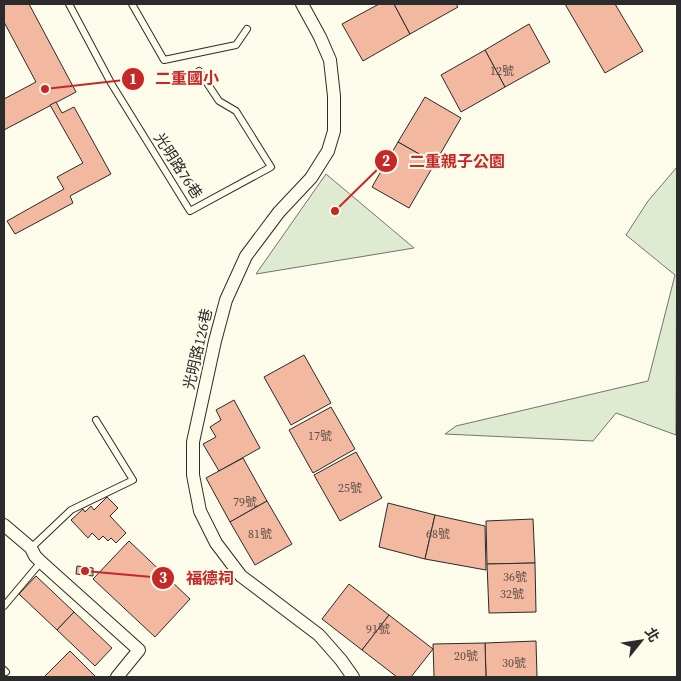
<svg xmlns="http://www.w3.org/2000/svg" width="681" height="681" viewBox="0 0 681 681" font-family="'Source Serif 4','Noto Sans TC',serif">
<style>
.green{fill:#deebd1;stroke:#74746e}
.building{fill:#f2b8a0;stroke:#2b2b2b}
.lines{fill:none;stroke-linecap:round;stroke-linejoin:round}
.lane-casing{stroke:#2b2b2b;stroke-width:8}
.street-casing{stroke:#2b2b2b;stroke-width:14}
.lane{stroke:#fdfbea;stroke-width:6}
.street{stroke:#fdfbea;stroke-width:12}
.labels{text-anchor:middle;stroke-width:4;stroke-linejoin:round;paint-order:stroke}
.number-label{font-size:12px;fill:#5d4e48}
.street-label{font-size:15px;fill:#2b2b2b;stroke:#fdfbea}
.leader{fill:none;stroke:#c62828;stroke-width:2}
.callout-dot{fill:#c62828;stroke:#fdfbea;stroke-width:2}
.mark-label{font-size:15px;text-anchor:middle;font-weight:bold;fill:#fff}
.callout-label{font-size:16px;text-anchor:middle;font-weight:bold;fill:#c62828;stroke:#fdfbea;stroke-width:4;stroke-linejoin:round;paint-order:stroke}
</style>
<rect width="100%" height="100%" fill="#fdfbea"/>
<g class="green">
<path d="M677,167L676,435L616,413L593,441L445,434L456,426L648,381L675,275L626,235L648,201Z"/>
<path d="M326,174L414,248L256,274Z"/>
</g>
<g class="building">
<path d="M4,4H29L76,92L4,130V99L36,82L4,22Z"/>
<path d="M379,4H394L410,34L363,61L342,24Z"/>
<path d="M394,4H456L458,7L410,34Z"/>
<path d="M565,4H615L643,51L605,73Z"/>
<path d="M529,24L550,62L505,87L485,50Z"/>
<path d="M485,50L505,87L461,112L441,75Z"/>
<path d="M425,97L461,118L435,163L398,142Z"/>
<path d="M56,102L62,113L74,107L111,174L70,196L73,203L15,234L7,221L64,189L57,177L83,163L50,105Z"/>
<path d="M398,142L435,163L409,208L372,187Z"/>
<path d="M304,355L331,403L291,425L264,377Z"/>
<path d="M234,400L260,448L219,471L203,444L216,437L210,427L221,420L216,410Z"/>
<path d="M331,407L355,449L313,473L289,430Z"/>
<path d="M356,452L382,498L340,521L314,475Z"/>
<path d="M243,458L267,501L230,522L206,478Z"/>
<path d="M107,497L118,508L110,516L126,533L116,543L111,538L108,541L103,536L99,540L92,533L88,538L71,520L83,509L85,512L91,506L94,510Z"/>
<path d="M267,501L292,544L255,565L230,522Z"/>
<path d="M388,503L435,515L425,559L379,547Z"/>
<path d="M435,515L485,526L486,570L425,559Z"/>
<path d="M533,519L535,563L487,564L486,521Z"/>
<path d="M129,541L190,599L155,637L93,579Z"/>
<path d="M535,563L536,612L489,613L487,564Z"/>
<path d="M77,566L93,568V576L76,574Z"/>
<path d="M36,576L74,612L57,630L19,594Z"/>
<path d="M349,584L389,615L362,650L322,619Z"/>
<path d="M74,612L112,648L95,666L57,630Z"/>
<path d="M389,615L433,649L411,677H397L362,650Z"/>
<path d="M536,641L537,677H486L485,643Z"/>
<path d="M485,643L486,677H434L433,644Z"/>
<path d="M70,651L96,677H44Z"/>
</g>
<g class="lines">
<defs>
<g id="lane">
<path d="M69,4L111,83L190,211L271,167L236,111L219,101L199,71"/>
<path d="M132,4L164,60L236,45L247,29"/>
<path d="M31,548L71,510L133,480L96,420"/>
<path d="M4,606L41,562"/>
<path d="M4,670L6,672"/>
</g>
<g id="street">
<path d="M302,4L320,37L330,60L334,96V131L328,151L311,178L279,212L246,256L226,300L215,341L193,442V475L200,511L216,543L241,576L319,635L341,660L353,677"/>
<path d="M4,525L31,548L35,556L41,562L139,650L117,677"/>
</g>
</defs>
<use href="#lane" class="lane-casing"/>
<use href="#street" class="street-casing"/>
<use href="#lane" class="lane"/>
<use href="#street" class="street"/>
</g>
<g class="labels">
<g class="number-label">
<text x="502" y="75">12號</text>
<text x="320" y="440">17號</text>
<text x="350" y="492">25號</text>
<text x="245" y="506">79號</text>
<text x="260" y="538">81號</text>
<text x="438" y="538">68號</text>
<text x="515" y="581">36號</text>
<text x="512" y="598">32號</text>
<text x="378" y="633">91號</text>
<text x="466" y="660">20號</text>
<text x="514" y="667">30號</text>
</g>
<g class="street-label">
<text transform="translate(178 166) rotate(57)" y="5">光明路76巷</text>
<text transform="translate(198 349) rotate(-77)" y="5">光明路126巷</text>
</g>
</g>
<path class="leader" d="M45 89L133 79M335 211L386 161M85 571L163 578"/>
<g class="callout-dot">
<circle cx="45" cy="89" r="5"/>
<circle cx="335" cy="211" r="5"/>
<circle cx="85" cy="571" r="5"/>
<circle cx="133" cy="79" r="12"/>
<circle cx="386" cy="161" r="12"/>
<circle cx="163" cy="578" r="12"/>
</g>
<g class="mark-label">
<text x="133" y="84">1</text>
<text x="386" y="166">2</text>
<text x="163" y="583">3</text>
</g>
<g class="callout-label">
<text x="187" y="84">二重國小</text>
<text x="457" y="167">二重親子公園</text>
<text x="210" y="584">福德祠</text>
</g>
<rect width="681" height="681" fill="none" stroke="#2b2b2b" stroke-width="10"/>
<g transform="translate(641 641) rotate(60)" stroke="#fdfbea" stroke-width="4" paint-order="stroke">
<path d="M0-4L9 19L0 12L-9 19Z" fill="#2b2b2b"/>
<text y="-8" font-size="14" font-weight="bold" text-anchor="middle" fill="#2b2b2b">北</text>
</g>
</svg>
